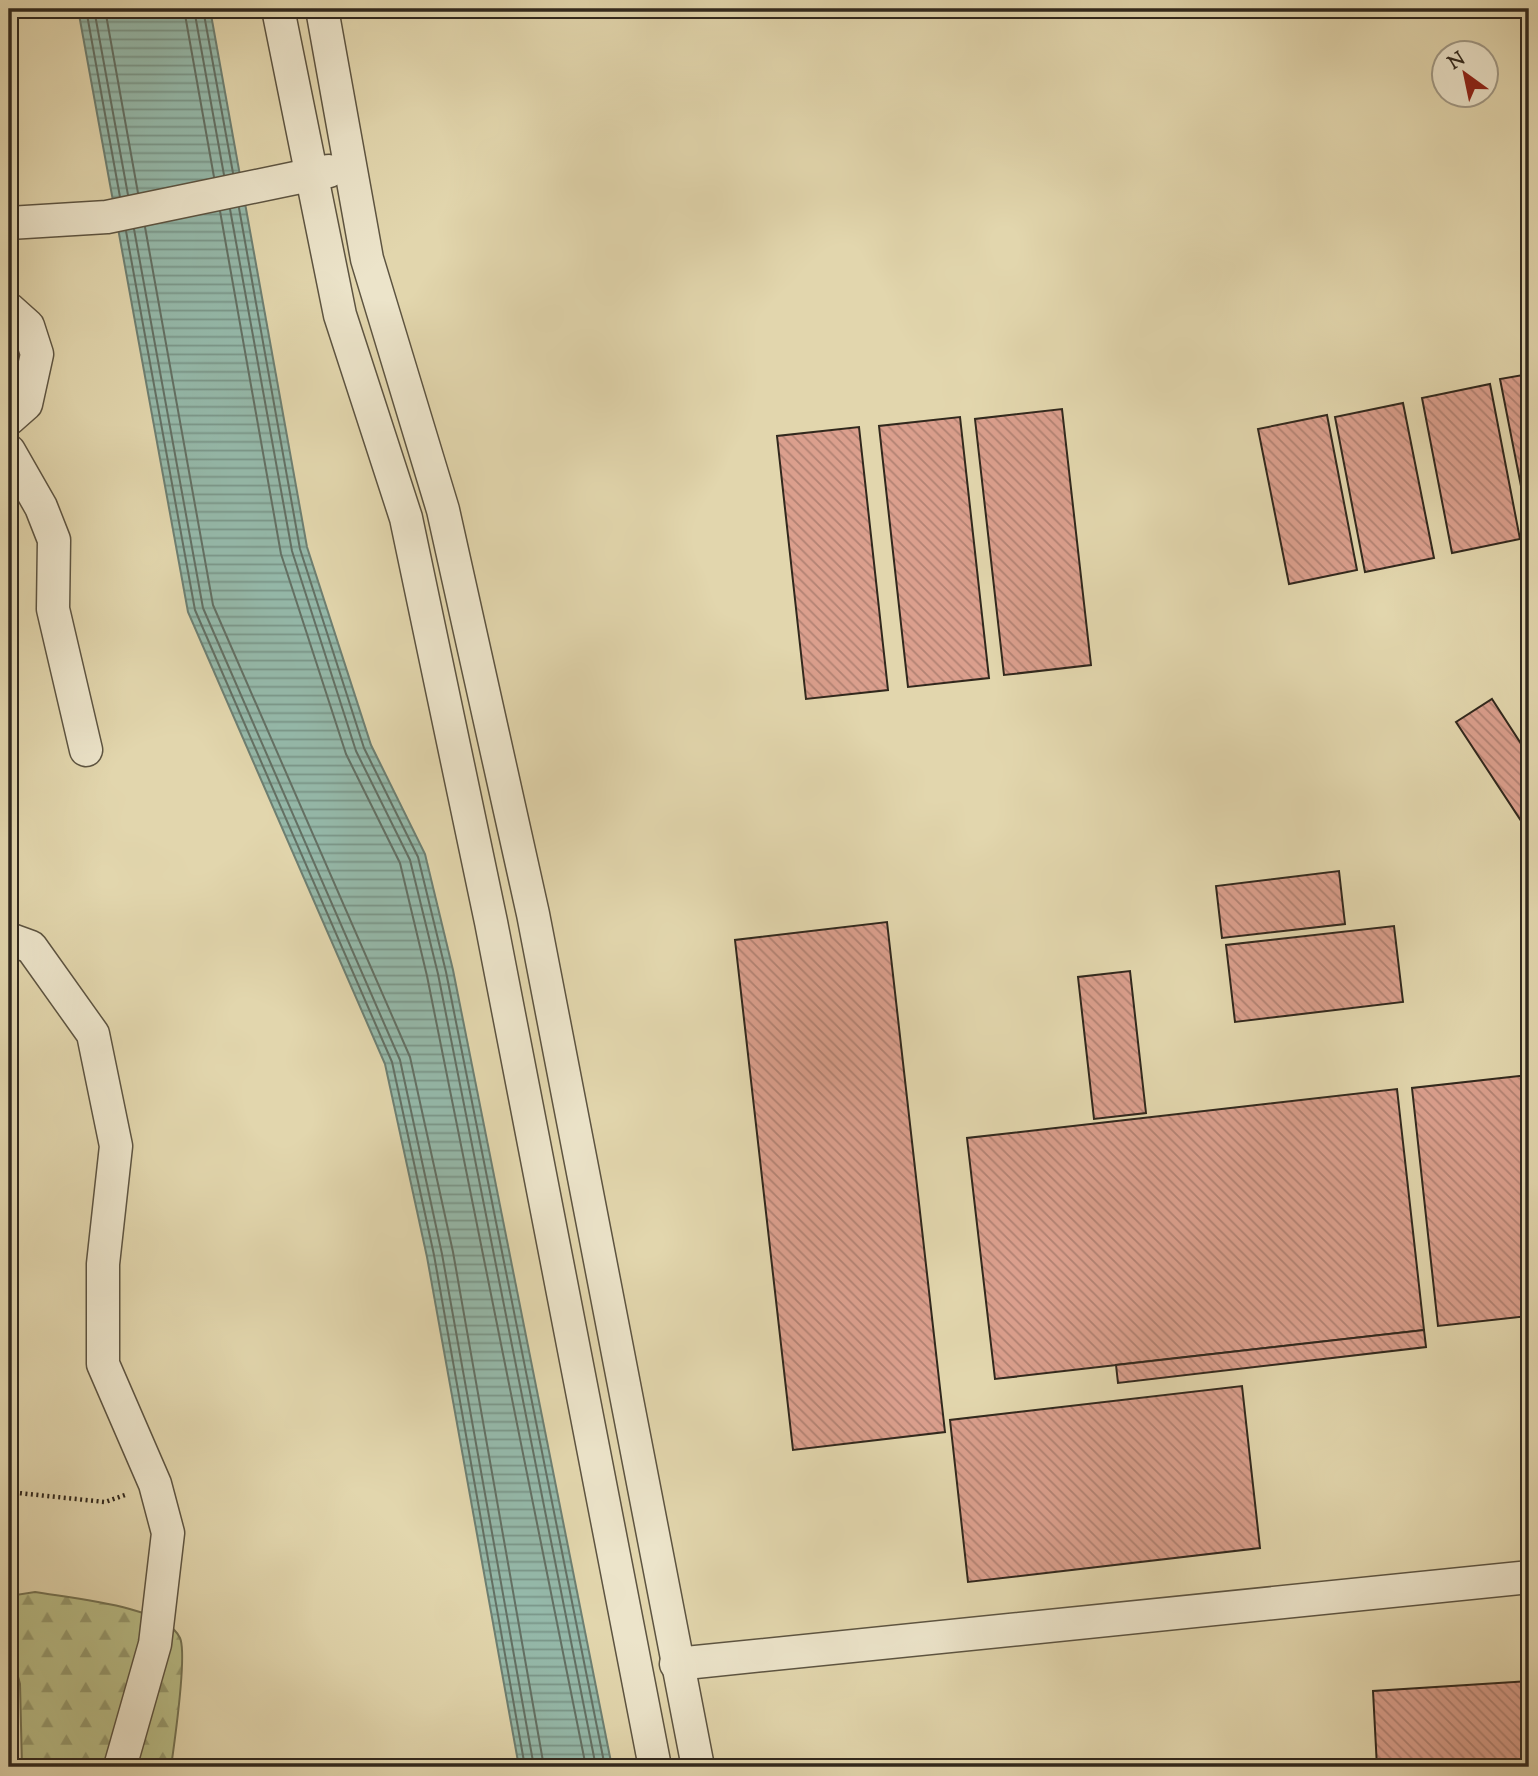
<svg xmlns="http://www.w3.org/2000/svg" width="1538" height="1776" viewBox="0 0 1538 1776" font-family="'Sorts Mill Goudy',serif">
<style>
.forest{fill:url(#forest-firs);stroke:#747252;stroke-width:2}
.water{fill:url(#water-rules);stroke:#6d7f72;stroke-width:2}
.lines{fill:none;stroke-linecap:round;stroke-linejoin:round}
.shore{stroke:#637064;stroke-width:2}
.building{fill:url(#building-back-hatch);stroke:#31281d;stroke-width:2}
.minor-casing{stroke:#5d5441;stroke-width:35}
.path{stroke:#31281d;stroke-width:4.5;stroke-dasharray:2 3.5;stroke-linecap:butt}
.minor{stroke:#ece4ca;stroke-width:32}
</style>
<defs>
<pattern id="forest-firs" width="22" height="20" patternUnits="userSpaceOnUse" patternTransform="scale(1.75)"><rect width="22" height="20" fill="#b8bc86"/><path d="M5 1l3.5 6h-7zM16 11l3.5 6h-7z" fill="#96996d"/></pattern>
<pattern id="water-rules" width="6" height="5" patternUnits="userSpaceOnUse" patternTransform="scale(1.75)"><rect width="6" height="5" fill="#95b9aa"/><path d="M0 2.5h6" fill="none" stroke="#7a968a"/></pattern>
<pattern id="building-back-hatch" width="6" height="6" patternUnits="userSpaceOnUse" patternTransform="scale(1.75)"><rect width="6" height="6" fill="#db9f8d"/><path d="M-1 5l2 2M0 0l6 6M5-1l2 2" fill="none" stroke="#b28273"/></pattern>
</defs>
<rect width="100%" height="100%" fill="#e2d6ad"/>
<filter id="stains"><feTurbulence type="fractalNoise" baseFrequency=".00286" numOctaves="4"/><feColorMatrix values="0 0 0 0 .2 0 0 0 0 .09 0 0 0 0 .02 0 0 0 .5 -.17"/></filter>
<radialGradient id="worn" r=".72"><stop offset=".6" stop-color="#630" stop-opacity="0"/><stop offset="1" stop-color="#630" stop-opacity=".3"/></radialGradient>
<path class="forest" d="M35,1592C68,1598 166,1606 180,1638C187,1654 174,1746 171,1767H22L20,1684L9,1644V1596Z"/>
<path class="water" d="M78,9H210L307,547L371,745L425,854L453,970L612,1767H519L427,1257L385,1064L188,612Z"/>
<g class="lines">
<g class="shore">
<path d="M86,9L120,197"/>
<path d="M94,9L128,195"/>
<path d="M105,9L138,193"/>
<path d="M184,9L214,177"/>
<path d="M194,9L224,175"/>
<path d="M203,9L233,173"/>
<path d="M239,208L300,549L364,748L418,857L446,972L605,1767"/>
<path d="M230,209L292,551L356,751L410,860L438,974L596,1767"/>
<path d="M220,211L281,554L346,754L400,863L427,976L586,1767"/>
<path d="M145,227L213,605L410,1057L453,1252L544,1767"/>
<path d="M134,229L203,608L400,1060L442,1254L534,1767"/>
<path d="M126,231L195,610L392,1062L434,1255L525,1767"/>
</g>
</g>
<g class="building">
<path d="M1529,374V527L1500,379Z"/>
<path d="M1490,384L1520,539L1452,553L1422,398Z"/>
<path d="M1403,403L1434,558L1365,572L1335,417Z"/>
<path d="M1062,409L1091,665L1004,675L975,419Z"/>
<path d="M1327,415L1357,570L1289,584L1258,429Z"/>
<path d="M960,417L989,678L908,687L879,426Z"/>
<path d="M859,427L888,690L806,699L777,436Z"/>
<path d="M1492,699L1529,756V833L1456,722Z"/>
<path d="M1339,871L1345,924L1222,938L1216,886Z"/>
<path d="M887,922L945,1432L793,1450L735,940Z"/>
<path d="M1394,926L1403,1002L1235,1022L1226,945Z"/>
<path d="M1130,971L1146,1113L1094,1119L1078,977Z"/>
<path d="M1529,1075V1316L1438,1326L1412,1088Z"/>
<path d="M1397,1089L1424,1330L995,1379L967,1138Z"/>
<path d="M1424,1330L1426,1347L1118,1383L1116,1365Z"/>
<path d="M1242,1386L1260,1548L968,1582L950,1420Z"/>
<path d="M1529,1681V1767H1377L1373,1691Z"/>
</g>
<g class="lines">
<defs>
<g id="minor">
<path d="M278,9L340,315L406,518L491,922L655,1767"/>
<path d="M322,9L367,259L443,510L533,914L698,1767"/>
<path d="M9,223L107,217L329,171"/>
<path d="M9,309L28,326L37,354L26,404L9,419"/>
<path d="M9,451L41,507L54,540L53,609L86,750"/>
<path d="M9,939L31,947L93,1034L116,1146L103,1264V1364L155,1484L168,1533L155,1644L120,1767"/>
<path d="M676,1664L1529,1577"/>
</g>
</defs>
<use href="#minor" class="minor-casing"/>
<path class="path" d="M9,1492L105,1502L125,1495"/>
<use href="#minor" class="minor"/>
</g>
<rect width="1538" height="1776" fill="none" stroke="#e2d6ad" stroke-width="35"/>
<rect x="10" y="10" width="1517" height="1755" fill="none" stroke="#31281d" stroke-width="3.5"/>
<rect x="18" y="18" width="1503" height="1741" fill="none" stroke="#31281d" stroke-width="2"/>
<g transform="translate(1465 74) rotate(327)"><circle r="33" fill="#ece4ca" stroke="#a19985" stroke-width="2"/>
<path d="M0-5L12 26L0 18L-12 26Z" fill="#8f2418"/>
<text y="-10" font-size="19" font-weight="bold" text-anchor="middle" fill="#31281d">N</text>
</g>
<rect width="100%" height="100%" filter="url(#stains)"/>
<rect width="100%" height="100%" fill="url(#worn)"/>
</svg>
